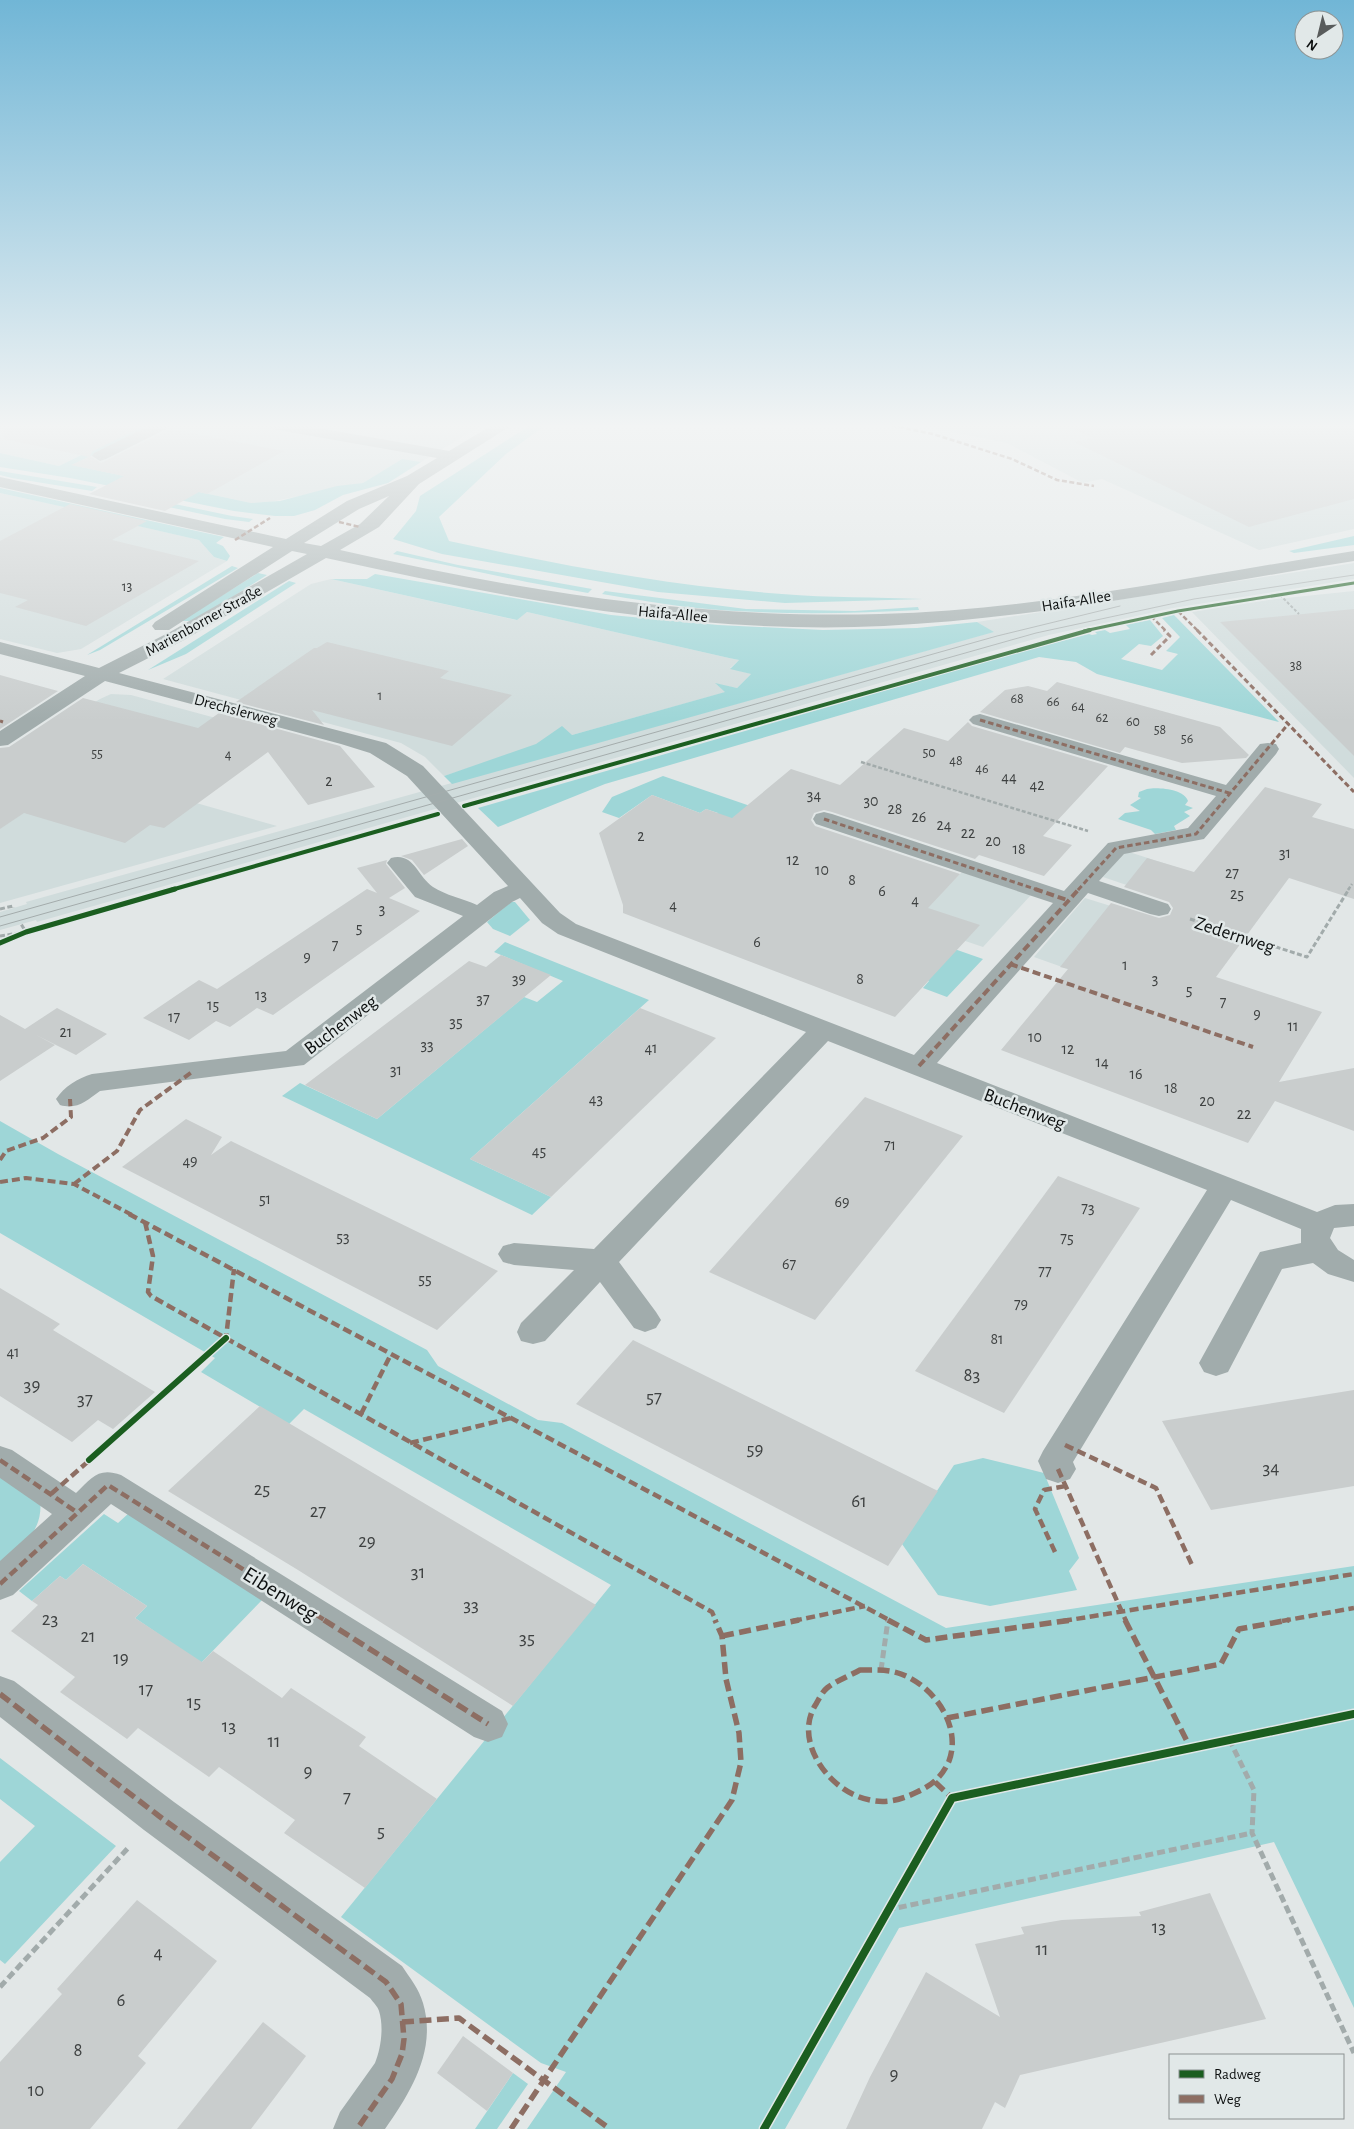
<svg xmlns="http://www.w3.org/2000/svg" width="1354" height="2129" viewBox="0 0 1354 2129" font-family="'Alegreya Sans',sans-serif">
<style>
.built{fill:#d0dcdc}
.green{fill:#9ed6d7}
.building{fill:#c9cdcd}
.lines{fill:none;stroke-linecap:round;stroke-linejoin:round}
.path-far4{stroke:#a2abab;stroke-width:2;stroke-dasharray:3 2;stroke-linecap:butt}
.path-far3{stroke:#a2abab;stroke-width:2.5;stroke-dasharray:4 2;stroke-linecap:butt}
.path-far2{stroke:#a2abab;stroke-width:3;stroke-dasharray:5 2.5;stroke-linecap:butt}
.path-far1{stroke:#a2abab;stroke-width:4;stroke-dasharray:6 3;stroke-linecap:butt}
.path{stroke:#a2abab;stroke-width:5;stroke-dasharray:8 4;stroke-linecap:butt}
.minor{fill:#a1acac;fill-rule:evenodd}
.tram{stroke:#a4acac;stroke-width:1}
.quiet-far4{stroke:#8d6e63;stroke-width:2.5;stroke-dasharray:5 2.5;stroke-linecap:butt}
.quiet-far3{stroke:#8d6e63;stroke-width:3;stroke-dasharray:5.5 3;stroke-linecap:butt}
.quiet-far2{stroke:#8d6e63;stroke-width:4;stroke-dasharray:8 4;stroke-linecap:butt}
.quiet-far1{stroke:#8d6e63;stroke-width:4.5;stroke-dasharray:9 4.5;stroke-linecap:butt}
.quiet{stroke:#8d6e63;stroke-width:5.5;stroke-dasharray:12 5.5;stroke-linecap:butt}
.cycleway-far4-casing{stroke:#e1e8e8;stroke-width:5}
.cycleway-far3-casing{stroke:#e1e8e8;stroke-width:6}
.cycleway-far2-casing{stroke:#e1e8e8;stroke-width:8}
.cycleway-far1-casing{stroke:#e1e8e8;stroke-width:9}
.cycleway-casing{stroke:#e1e8e8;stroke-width:11}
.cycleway-far4{stroke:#1b5e20;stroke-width:3}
.cycleway-far3{stroke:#1b5e20;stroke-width:4}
.cycleway-far2{stroke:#1b5e20;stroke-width:5}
.cycleway-far1{stroke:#1b5e20;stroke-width:6}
.cycleway{stroke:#1b5e20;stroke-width:8}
.labels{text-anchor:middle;stroke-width:5;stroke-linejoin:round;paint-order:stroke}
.far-number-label{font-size:14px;fill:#3e4141}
.far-street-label{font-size:16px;fill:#0d1010;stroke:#e1e8e8}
.number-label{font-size:16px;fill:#3e4141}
.street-label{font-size:19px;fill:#0d1010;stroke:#e1e8e8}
.near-number-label{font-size:19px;fill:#3e4141}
.near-street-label{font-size:22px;fill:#0d1010;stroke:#e1e8e8}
</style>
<rect width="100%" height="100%" fill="#e2e7e7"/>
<g class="built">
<path d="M0,424H144L59,466L0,453Z"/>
<path d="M156,424H484L421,462L402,459L363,483L270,502L251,503L71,465Z"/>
<path d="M913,424H1354V529L1259,550L1102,479L1083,483L1007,443Z"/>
<path d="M0,493L120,519L117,521L199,540L214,557L227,561L81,649L57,653L0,639Z"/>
<path d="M1354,563V579L1173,608L1049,635L37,922L36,920L0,930V912L27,904L26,902L993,632L977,622Z"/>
<path d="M331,579L516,620L527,612L729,658L739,660L730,668L751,674L737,688L716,684L726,692L572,735L444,776L425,757L401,743L163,679L311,584Z"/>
<path d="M1354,591V778L1192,612L1276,599Z"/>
<path d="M111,694L131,695L223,720L133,785L277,826L0,903V762L100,699Z"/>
<path d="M1126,851L1185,870L1162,897L1103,877Z"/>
<path d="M962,872L1031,895L983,947L912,923Z"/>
<path d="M1085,898L1143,916L1093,978L1034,957Z"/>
</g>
<g class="green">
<path d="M144,424H156L72,465L251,503L280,501L337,486L363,483L402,459L421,462L388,483L343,495L315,510L294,516H275L234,511L70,478L0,467V453L59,466Z"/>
<path d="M532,424H547L506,454L439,517L449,541C559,565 670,586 782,594C829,598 876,597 923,599L785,603L658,592L442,554L393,539L416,511L420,496Z"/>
<path d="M0,471L97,487L92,491L12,478L0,475Z"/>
<path d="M0,488L224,537L216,543L223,546L230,556L227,561L214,557L199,540L116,521L119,519L0,493Z"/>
<path d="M108,490L232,516L253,519L249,522L225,519L103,493Z"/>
<path d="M1354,536V545L1294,553L1289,551Z"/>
<path d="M397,551L458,565L592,589L588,593L527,582L393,554Z"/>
<path d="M232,566L238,568L100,650L87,655Z"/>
<path d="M258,573L267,575L194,621H181Z"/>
<path d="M375,574L611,615L718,625L823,630L917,628L977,622L994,632L452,784L444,776L536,744L562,726L572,735L725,692L715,683L737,688L751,674L730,669L739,660L729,658L527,612L517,620L331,579H367Z"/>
<path d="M289,581L296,583L186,654L148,670Z"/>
<path d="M605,591L746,609L855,611L918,607L919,610C845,614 771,615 697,608C666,605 634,599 602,594Z"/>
<path d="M1174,615L1279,722L1097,674L1076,662L1039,657L605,784L498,827L478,808L1005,656L1089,634L1092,635L1097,634L1095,632L1105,630L1110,633L1130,629L1126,625L1150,620L1163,636L1151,646L1139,644L1121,659L1162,670L1178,654L1166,651L1180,637L1162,618Z"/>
<path d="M663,776L788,819L728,870L983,959L947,997L923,988L929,981L896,969L900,964L886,958V955L876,951L867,961L791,932L795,927L784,923L787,919L775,915L765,923L728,909L722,914L708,909L713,904L699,899L692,904L674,897L672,892L681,890L673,869L688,867L684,856L670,858L667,850L681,848L679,842L687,840L685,834L672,836L668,827L706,823L718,813L706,809L700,813L652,795L619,818L602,812L612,797Z"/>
<path d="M1147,789C1158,787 1184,789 1188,801L1185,805L1193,808L1184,812L1190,816L1174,826L1176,830L1155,834L1151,830L1118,819L1125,813L1140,811L1130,805L1141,798L1138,797L1139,792Z"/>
<path d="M511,902H515L530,920L510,936L493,929L487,922Z"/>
<path d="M505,942L649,1000L470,1159L551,1197L532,1215L282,1096L300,1083L377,1119L524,997L537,1002L563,981L494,952Z"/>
<path d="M0,1121L58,1154L427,1350L438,1366L538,1420L562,1423L946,1628L1354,1566V2008L1274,1842L899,1928L785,2129H527L566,2072L541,2063L341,1917L611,1585L304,1409L289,1424L201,1372L215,1358L0,1233Z"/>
<path d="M983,1458L1044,1473L1079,1558L1069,1571L1077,1590L990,1606L938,1595L902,1544L954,1465Z"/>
<path d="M0,1470L40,1499C44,1531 22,1547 0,1566Z"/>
<path d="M129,1513L263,1599L201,1663L135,1618L147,1606L83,1564L66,1580L60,1576L32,1601L19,1591L104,1514L118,1523Z"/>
<path d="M0,1758L116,1846L5,1964L0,1960V1862L35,1826L0,1799Z"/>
<path d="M513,2073L528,2084L497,2129H475Z"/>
</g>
<g class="building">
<path d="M5,424H148L93,451L90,456L101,463L171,429L284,451L207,494L199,492L165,511L89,494L124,476L71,465L89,457L4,439Z"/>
<path d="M1062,424H1354V499L1249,527L1074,442L1093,438Z"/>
<path d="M70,504L147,521L112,540L199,561L86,626L15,607L28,600L0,593V541Z"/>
<path d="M1354,609V756L1220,622Z"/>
<path d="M327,642L449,671L440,678L512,695L452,746L312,710L324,725L236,702L314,648H317Z"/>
<path d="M0,675L25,682L58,691L0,729Z"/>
<path d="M1057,682L1220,727L1249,755L1246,758L1182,763L1125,747L1120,753L980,712L1005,690L1028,686L1047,691Z"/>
<path d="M83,698L198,728L219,713L340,746L375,787L308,805L268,752L164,828L150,825L125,843L24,813L0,829V748L9,747Z"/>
<path d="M968,722L972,726L1108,766L1043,836L1072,845L1044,876L979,855L975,859L832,812L824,810L814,813L811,820L815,826L960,874L928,908L980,925L895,1017L623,913V905L599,833L652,795L700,813L706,809L732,818L791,769L840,785L904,728L948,741Z"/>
<path d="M1265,787L1322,804L1312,817L1354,829V899L1289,878L1216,977L1322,1012L1279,1082L1354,1068V1131L1275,1101L1248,1143L1001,1050L1068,969L1060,967L1111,903L1159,918L1170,915L1173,908L1169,902L1124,887L1147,858L1194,872Z"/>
<path d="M462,839L468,846L424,875L412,860L401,856Z"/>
<path d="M387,860L386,864L405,888L389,898L420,911L273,1015L257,1008L230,1027L216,1021L189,1040L143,1018L199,980L217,989L367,889L377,893L357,868Z"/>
<path d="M501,955L551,975L377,1119L305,1085L469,961L486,967Z"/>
<path d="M57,1008L107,1034L76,1055L36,1035L55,1045L0,1081V1015L25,1029Z"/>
<path d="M640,1008L716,1038L551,1197L470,1159Z"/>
<path d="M865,1097L963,1136L815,1320L709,1272Z"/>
<path d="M186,1119L222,1137L211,1155L231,1141L498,1271L437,1330L122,1167Z"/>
<path d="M1058,1176L1140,1208L1004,1413L915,1371Z"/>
<path d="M0,1288L60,1324L53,1330L155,1392L113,1429L98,1420L72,1442L0,1396Z"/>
<path d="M633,1340L938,1491L888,1566L576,1404Z"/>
<path d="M1354,1390V1486L1211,1510L1162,1421Z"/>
<path d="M260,1406L596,1605L513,1706L298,1570L168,1491Z"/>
<path d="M83,1564L147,1606L135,1618L202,1662L213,1651L282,1698L291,1688L366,1737L359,1746L437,1799L365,1888L284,1833L295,1820L219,1767L209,1777L138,1728L127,1739L60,1692L75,1677L11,1631L38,1605L32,1601L60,1576L66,1580Z"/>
<path d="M1210,1893L1266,2019L1020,2075L1005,2108L995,2102L982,2129H846L870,2077L926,1972L1000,2017L975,1944L1024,1934L1021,1927L1062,1920L1141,1916L1139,1912Z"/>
<path d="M137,1900L217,1961L138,2056L146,2063L90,2129H0V2062L62,1994L57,1989Z"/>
<path d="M263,2022L306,2056L251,2129H177Z"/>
<path d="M463,2036L513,2073L487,2111L437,2073Z"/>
</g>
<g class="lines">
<path class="path-far4" d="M1280,595L1299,614"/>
<g class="path-far3">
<path d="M861,762L1088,831"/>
<path d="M1348,890L1352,884"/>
</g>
<g class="path-far2">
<path d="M0,909L13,906V908"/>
<path d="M1190,919L1307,957L1349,889"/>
<path d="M0,936L26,932L21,924"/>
</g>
<path class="path-far1" d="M888,1621V1619"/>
<g class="path">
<path d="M881,1670L888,1620"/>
<path d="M1229,1739L1254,1790L1252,1833L1354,2053"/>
<path d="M887,1910L1252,1833"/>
<path d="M0,1987L129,1847"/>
</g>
<g class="minor">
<path d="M153,424H173L170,427L106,459L100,461L92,456L94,453Z"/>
<path d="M264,424H296L449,451L494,424H512L509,427L419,484L379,527L340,550C521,591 693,619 880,614C1039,610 1197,575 1354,551V561C1198,586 1042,618 884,626C695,635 510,599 326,558L184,640L119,673L386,743L423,766L560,913L576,924L914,1055L1053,903L816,824L813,819L816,814L824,812L832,814L1064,891L1108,843L1188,828L1216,796L973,724L969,720L973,716L980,714L987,716L1226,785L1260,744L1268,743L1276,744L1279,749L1276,754L1204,839L1124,854L1099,881L1168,904L1171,909L1168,914L1159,916L1150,914L1088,893L937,1063L1317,1212L1335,1205L1354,1204V1226L1334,1228L1330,1238L1338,1250L1354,1260V1282L1328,1274L1313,1263L1282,1269L1228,1372L1216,1376L1204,1372L1199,1363L1260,1252L1301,1243V1229L1231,1200L1073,1462L1076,1469L1070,1479L1058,1483L1046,1479L1038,1461L1043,1451L1207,1190L828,1041L619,1262L656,1312L661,1320L656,1328L645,1332L634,1328L600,1282L545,1341L533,1344L521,1341L517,1332L521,1323L574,1270L514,1265L503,1262L498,1254L503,1246L514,1243L594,1249L806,1032L558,934L542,923L520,898L512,902L304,1065L100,1091C86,1101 77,1110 60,1105L56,1099C64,1087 78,1078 92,1074L286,1051L463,916L415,897L387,863L391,858C414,852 417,876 433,887C445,895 464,899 477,905L494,892L508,886L407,776L370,753L341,744L105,681L8,745L0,746V731L85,676L0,654V642L99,668L170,632L307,554L292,551L169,630H155L152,626L155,622L273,547L0,487V477L286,539L347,501L407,476L437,458L272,429ZM389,496L360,524L321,546L304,543L359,509Z"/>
<path d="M0,1446L12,1450L76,1493C92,1478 98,1467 121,1475L502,1711L508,1724L502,1737L488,1742L474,1737L111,1504L13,1595L0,1600V1561L52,1514L0,1478Z"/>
<path d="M0,1676L14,1681L174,1802L402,1966C410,1978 419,1989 423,2003C437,2050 411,2092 385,2129H333L340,2112L375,2063C381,2048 384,2027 379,2011C378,2007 373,2002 370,1998L144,1830L0,1717Z"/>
</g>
<g class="tram">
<path d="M0,917L997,636L1120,606"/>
<path d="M0,926L1036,633L1194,599L1354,575"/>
</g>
<g class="quiet-far4">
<path d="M884,424L933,434L1012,459L1057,480L1094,486"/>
<path d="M339,522L360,527"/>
<path d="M235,540L270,518"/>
<path d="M1178,611L1198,631"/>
<path d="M1151,616L1166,631"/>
</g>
<g class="quiet-far3">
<path d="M1197,630L1354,792"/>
<path d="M1151,655L1170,636L1164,630"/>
<path d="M980,720L1229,793"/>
<path d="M0,721L3,722"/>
<path d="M824,819L1038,890"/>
<path d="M1078,890L1116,848L1196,834L1289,723"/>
</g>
<g class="quiet-far2">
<path d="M1035,889L1067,900"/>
<path d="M1010,964L1253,1047"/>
<path d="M919,1066L1079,889"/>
<path d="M0,1160L6,1151L43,1138L71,1117L70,1099"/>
<path d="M0,1182L26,1178L74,1184L132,1215"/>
<path d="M74,1184L117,1151L140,1110L192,1072"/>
</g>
<g class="quiet-far1">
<path d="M129,1214L891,1621"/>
<path d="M145,1222L153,1256L148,1292L151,1296L712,1612L716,1621"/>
<path d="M223,1341L226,1338L234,1269"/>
<path d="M361,1414L391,1354"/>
<path d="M410,1443L511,1418"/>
<path d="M1065,1445L1156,1488L1192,1565"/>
<path d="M0,1460L78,1513"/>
<path d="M1058,1469L1126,1621"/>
<path d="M51,1494L92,1458"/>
<path d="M1055,1552L1035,1509L1044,1490L1066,1486"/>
<path d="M0,1584L108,1485L326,1621"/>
<path d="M793,1621L865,1606"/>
<path d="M1063,1621L1354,1574"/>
<path d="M1282,1621L1354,1608"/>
</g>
<g class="quiet">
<path d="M324,1620L488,1724"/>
<path d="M888,1620L926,1640L1072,1620"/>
<path d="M1125,1620L1190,1747"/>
<path d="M722,1636L799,1620"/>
<path d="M860,1670C874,1670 888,1669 901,1674C934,1686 962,1726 949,1761C942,1777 932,1785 917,1792C903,1799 887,1804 870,1800C830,1793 792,1741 816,1704C819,1699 822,1692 827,1688C836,1681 849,1676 860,1670Z"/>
<path d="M0,1694L159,1816L386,1982L401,2004L404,2039L402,2054L392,2079L357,2129"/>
<path d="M947,1718L1221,1664L1239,1629L1289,1620"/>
<path d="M935,1782L952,1798"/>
<path d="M402,2022L459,2018L610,2129"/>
<path d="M511,2129L732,1800L741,1762L739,1733L726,1679L722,1636L715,1620"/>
</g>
<defs>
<path id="cycleway-far4" d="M1084,631L1178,611L1354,583"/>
<g id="cycleway-far3">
<path d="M464,806L1090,630"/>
<path d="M171,890L438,814"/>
</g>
<path id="cycleway-far2" d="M0,943L26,932L175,889"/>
<path id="cycleway-far1" d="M89,1460L226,1338"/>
<path id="cycleway" d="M764,2129L952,1798L1354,1714"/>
</defs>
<use href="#cycleway-far4" class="cycleway-far4-casing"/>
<use href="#cycleway-far3" class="cycleway-far3-casing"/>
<use href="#cycleway-far2" class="cycleway-far2-casing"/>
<use href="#cycleway-far1" class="cycleway-far1-casing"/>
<use href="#cycleway" class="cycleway-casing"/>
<use href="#cycleway-far4" class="cycleway-far4"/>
<use href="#cycleway-far3" class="cycleway-far3"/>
<use href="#cycleway-far2" class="cycleway-far2"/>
<use href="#cycleway-far1" class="cycleway-far1"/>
<use href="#cycleway" class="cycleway"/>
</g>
<linearGradient id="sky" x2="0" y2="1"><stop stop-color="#71b6d6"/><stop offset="0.59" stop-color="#f2f4f4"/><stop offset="1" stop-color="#f2f4f4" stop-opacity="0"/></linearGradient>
<rect width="1354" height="722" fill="url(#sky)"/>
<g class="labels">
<g class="far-number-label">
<text x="127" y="591">13</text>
<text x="1296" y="670">38</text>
<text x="380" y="700">1</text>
<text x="1017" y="703">68</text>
<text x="1053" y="706">66</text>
<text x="1078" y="711">64</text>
<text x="1102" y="722">62</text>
<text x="1133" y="726">60</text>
<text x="1160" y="734">58</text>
<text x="1187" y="743">56</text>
<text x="929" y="757">50</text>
<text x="97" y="758">55</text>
<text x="228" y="759">4</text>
<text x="956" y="765">48</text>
<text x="982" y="773">46</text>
</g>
<g class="far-street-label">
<text transform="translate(1076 600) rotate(-9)" y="6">Haifa-Allee</text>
<text transform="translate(673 613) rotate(5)" y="6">Haifa-Allee</text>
<text transform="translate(203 620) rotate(-29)" y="6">Marienborner Straße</text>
<text transform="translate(236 709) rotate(15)" y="6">Drechslerweg</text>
</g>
<g class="number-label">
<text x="1009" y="782">44</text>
<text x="329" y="786">2</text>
<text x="1037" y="790">42</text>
<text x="814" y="800">34</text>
<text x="871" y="806">30</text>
<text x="895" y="814">28</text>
<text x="919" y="822">26</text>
<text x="944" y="830">24</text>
<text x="968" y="838">22</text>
<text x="641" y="841">2</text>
<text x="993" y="846">20</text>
<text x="1019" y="854">18</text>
<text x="1285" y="858">31</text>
<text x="793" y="865">12</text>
<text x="822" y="875">10</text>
<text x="1232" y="878">27</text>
<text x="852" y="885">8</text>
<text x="882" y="896">6</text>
<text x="1237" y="899">25</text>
<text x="915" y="905">4</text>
<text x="673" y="910">4</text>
<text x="382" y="914">3</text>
<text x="359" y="933">5</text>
<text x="757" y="947">6</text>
<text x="335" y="950">7</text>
<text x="307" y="962">9</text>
<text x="1125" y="970">1</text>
<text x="519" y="984">39</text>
<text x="860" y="984">8</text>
<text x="1155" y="984">3</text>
<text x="1189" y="995">5</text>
<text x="261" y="1000">13</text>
<text x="483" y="1004">37</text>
<text x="1223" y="1007">7</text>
<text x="213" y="1010">15</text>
<text x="1257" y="1019">9</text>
<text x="174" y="1022">17</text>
<text x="456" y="1027">35</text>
<text x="1293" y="1031">11</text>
<text x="66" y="1037">21</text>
<text x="1035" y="1042">10</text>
<text x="427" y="1050">33</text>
<text x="651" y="1053">41</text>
<text x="1068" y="1054">12</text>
<text x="1102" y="1067">14</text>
<text x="396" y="1075">31</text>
<text x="1136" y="1079">16</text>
<text x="1171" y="1093">18</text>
<text x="596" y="1104">43</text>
<text x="1207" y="1106">20</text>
<text x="1244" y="1119">22</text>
<text x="890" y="1150">71</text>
<text x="539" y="1156">45</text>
<text x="190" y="1166">49</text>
<text x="265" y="1204">51</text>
<text x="842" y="1207">69</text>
<text x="1088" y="1213">73</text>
<text x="343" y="1242">53</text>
<text x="1067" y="1243">75</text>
<text x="789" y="1269">67</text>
<text x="1045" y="1276">77</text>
<text x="425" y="1284">55</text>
<text x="1021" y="1309">79</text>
<text x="997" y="1344">81</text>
<text x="13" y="1357">41</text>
</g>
<g class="street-label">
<text transform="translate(1235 934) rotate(18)" y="7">Zedernweg</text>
<text transform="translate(340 1024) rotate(-37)" y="7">Buchenweg</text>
<text transform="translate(1025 1108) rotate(21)" y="7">Buchenweg</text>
</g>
<g class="near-number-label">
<text x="972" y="1381">83</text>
<text x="32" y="1391">39</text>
<text x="654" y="1403">57</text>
<text x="85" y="1405">37</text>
<text x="755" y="1455">59</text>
<text x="1271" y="1474">34</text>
<text x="262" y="1495">25</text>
<text x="859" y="1507">61</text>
<text x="318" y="1517">27</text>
<text x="367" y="1547">29</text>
<text x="418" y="1578">31</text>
<text x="471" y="1611">33</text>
<text x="50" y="1625">23</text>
<text x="88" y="1642">21</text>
<text x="527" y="1644">35</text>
<text x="121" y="1664">19</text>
<text x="146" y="1695">17</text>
<text x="194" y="1708">15</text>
<text x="229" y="1732">13</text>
<text x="274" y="1747">11</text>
<text x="308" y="1777">9</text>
<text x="347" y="1803">7</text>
<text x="381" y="1837">5</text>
<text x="1159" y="1933">13</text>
<text x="1042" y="1955">11</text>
<text x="158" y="1959">4</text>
<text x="121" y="2006">6</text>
<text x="78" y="2056">8</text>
<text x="894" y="2080">9</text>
<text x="36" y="2096">10</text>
</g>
<g class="near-street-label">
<text transform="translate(281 1593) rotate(32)" y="8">Eibenweg</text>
</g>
</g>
<rect x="1169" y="2054" width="175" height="65" fill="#e1e8e8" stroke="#8c9292"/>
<rect x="1179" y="2070" width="25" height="8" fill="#1b5e20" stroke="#8c9292"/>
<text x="1214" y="2079" font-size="15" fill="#0d1010">Radweg</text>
<rect x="1179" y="2095" width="25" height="8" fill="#8d6e63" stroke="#8c9292"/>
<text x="1214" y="2104" font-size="15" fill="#0d1010">Weg</text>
<g transform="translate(1319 35) rotate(215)"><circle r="24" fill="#e1e8e8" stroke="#8c9292"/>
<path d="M0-4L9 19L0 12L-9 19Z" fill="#585b5b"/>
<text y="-8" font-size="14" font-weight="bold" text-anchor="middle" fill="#0d1010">N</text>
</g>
</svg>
